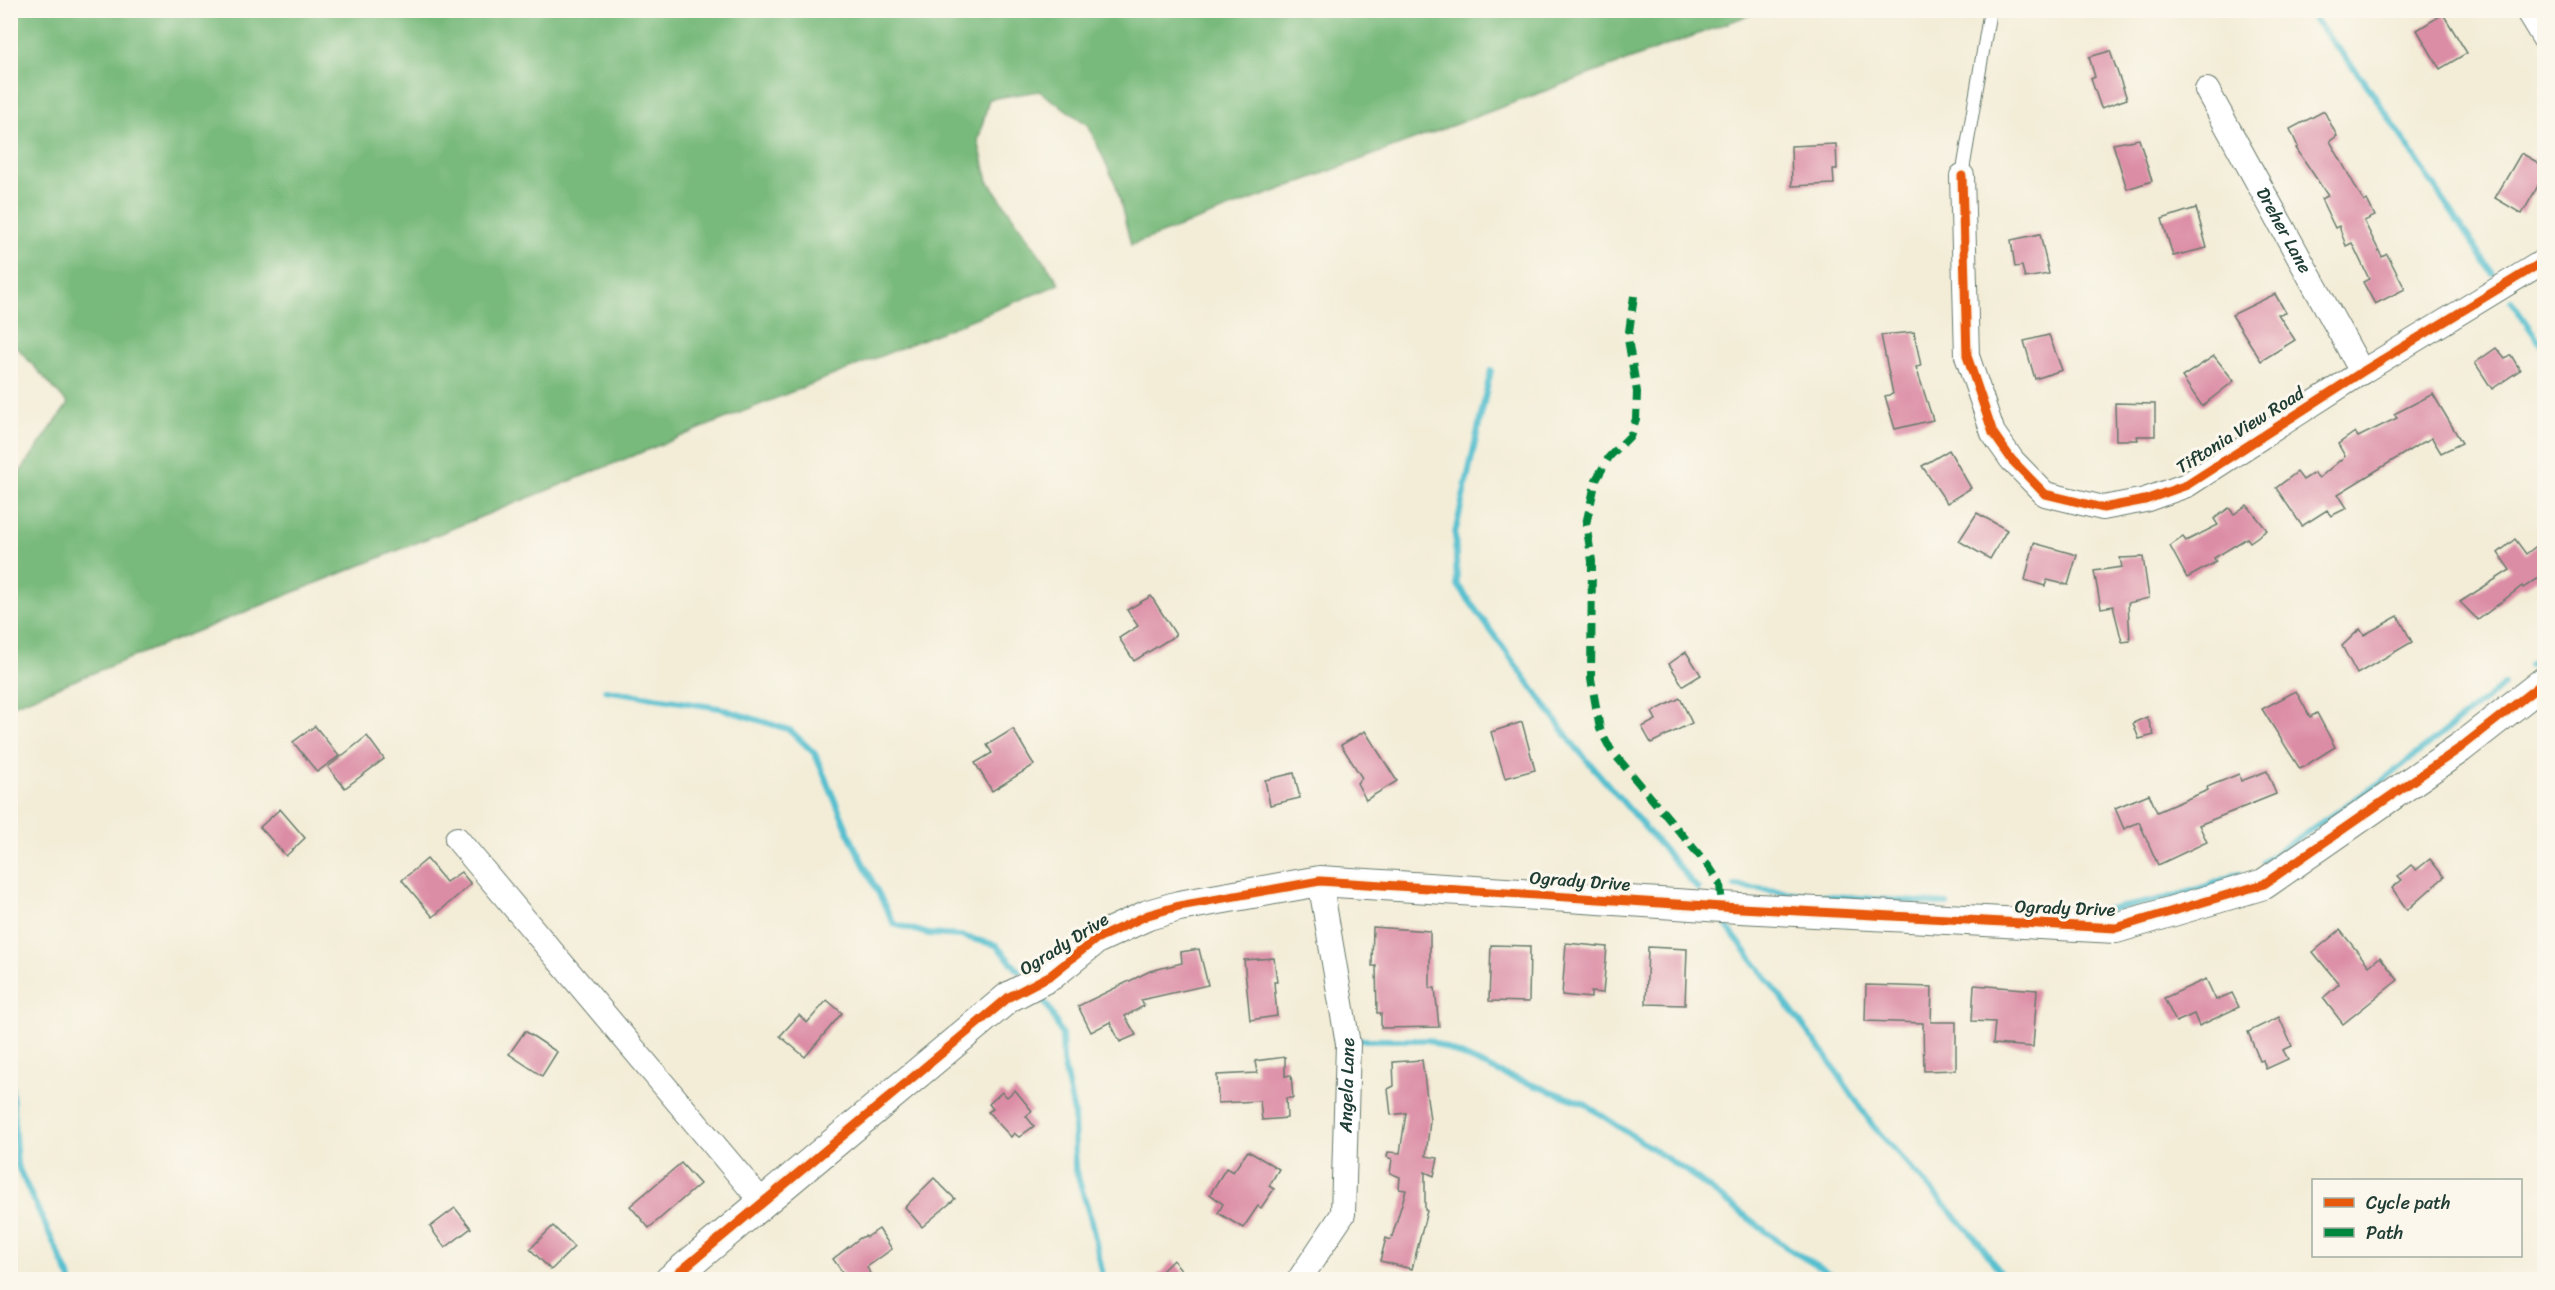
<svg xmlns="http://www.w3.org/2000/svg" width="2555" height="1290" viewBox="0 0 2555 1290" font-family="Sriracha,sans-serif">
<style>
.forest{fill:#78ba7c;stroke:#4c7c58;stroke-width:1.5}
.water{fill:#54bfcf;stroke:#3a7e82;stroke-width:1.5}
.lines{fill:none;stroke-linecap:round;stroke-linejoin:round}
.stream{stroke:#54bfcf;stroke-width:6}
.building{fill:#dc8da6}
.service-casing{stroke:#697b6d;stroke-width:14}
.minor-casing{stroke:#697b6d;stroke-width:26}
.tertiary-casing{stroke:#697b6d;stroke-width:32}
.service{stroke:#fff;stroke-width:12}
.minor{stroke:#fff;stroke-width:24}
.tertiary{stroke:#fff;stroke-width:30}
.quiet{stroke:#00873e;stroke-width:8;stroke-dasharray:15 8;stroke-linecap:butt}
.cycleway-casing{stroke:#fbf7ec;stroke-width:13}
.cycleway{stroke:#e8590c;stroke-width:9}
.labels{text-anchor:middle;stroke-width:6;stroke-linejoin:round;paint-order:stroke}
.street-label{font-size:18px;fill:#1f3d34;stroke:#fbf7ec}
</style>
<rect width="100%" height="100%" fill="#fbf7ec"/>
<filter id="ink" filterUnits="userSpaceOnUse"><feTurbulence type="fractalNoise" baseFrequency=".0167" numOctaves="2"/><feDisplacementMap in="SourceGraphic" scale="12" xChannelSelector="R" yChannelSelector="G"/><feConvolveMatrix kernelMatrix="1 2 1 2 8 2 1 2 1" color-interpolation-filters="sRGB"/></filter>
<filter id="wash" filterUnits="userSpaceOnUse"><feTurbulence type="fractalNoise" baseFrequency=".008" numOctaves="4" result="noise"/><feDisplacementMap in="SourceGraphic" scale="24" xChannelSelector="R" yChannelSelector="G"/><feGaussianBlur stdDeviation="1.35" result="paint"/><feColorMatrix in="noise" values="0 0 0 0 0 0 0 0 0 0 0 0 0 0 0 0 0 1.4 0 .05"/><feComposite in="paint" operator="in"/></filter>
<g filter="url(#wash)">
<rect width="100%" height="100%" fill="#f3edd8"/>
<path class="forest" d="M11,10H1760V11L1131,245L1116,185L1088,125L1039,91L989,99L978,141L988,181L1060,284L11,706V485L68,404L14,344H11Z"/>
<path class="water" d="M2227,1273L2271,1279H2211Z"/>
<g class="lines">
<g class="stream">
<path d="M2307,10L2365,82L2492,273"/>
<path d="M2511,301L2544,349"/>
<path d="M1491,370L1455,534L1457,584L1573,744L1698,889"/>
<path d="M2530,665L2544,655"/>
<path d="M605,690L719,708L790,730L815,754L853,843L894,924L929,934L961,936L996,945L1019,971"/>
<path d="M2263,862L2378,784L2504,685"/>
<path d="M1735,886L1800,894L1947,904"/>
<path d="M2044,909C2063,910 2082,911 2100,910C2147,905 2198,892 2240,873"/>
<path d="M1725,924L1826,1056L1873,1126L1978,1241L2006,1280"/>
<path d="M1043,1000L1050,1010L1062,1035L1063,1061L1074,1113L1075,1167L1091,1220L1104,1280"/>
<path d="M1360,1040H1428L1503,1074L1583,1103L1689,1173L1786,1247L1840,1280"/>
<path d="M10,1066L17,1165L71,1280"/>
</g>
</g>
<g id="blocks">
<g class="building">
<path d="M2443,14L2467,53L2440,69L2417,30Z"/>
<path d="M2110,51L2127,99L2101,108L2091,79L2095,77L2089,57Z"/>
<path d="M2324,111L2337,136L2330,141L2364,202L2367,200L2375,216L2364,221L2382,257L2387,254L2405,289L2375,304L2363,282L2369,279L2352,243L2346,246L2339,226L2335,228L2321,199L2328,196L2296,148L2298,147L2290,129Z"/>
<path d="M2139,139L2152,181L2127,189L2113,144Z"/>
<path d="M1836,144L1837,169H1833L1834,184L1792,186L1791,146Z"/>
<path d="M2521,153L2544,166V175L2522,214L2495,198Z"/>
<path d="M2196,208L2207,248L2173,256L2162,219Z"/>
<path d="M2040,234L2049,274L2025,278L2022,266L2015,267L2011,240Z"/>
<path d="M2275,294L2286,313L2278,314L2295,340L2261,361L2232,315Z"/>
<path d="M1914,332L1921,366L1916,367L1933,420L1895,429L1885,396L1893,394L1881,335Z"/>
<path d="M2049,335L2062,370L2035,379L2024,341Z"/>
<path d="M2496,348L2505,359L2511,355L2520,370L2492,389L2475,363Z"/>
<path d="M2214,356L2234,381L2202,406L2182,377Z"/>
<path d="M2433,394L2462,443L2441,453L2432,438L2418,445L2338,494L2347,508L2331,516L2327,510L2302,526L2276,488L2297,472L2303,480L2314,473L2319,478L2345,456L2338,444L2355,432L2358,437L2397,418L2394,414Z"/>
<path d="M2115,403L2155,404V436H2137L2138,440H2116Z"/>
<path d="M1949,450L1971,488L1947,503L1922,466Z"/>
<path d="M2247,505L2267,530L2250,542L2247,538L2214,558L2216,562L2187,578L2170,546L2183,537L2186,541L2218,525L2214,519L2229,508L2234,514Z"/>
<path d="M1977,513L2007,530L1990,559L1959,541Z"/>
<path d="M2515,539L2526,554L2544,540V575L2523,588L2522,586L2478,620L2460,602L2510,570L2498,553Z"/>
<path d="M2034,543L2077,555L2068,585L2047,580L2045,586L2025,580Z"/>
<path d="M2143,557L2149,598L2128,603L2130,641L2122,642L2113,606L2101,608L2094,571L2122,567L2120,558Z"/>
<path d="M1151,596L1176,635L1134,661L1119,638L1138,626L1127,610Z"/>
<path d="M2398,616L2412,642L2357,674L2342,646L2360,629L2364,635Z"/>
<path d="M1686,652L1701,675L1683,686L1669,664Z"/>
<path d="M2296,691L2310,717L2317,713L2335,747L2300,769L2262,709Z"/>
<path d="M1680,698L1692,723L1651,743L1642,727L1656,720L1652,712Z"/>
<path d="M2147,717L2154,735L2139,739L2133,723Z"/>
<path d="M1522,722L1535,770L1505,778L1491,732Z"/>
<path d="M315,726L339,756L317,772L293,742Z"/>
<path d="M1013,729L1034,765L992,791L975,763L992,753L987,745Z"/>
<path d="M1365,731L1397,781L1366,800L1357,783L1362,778L1341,745Z"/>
<path d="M367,736L384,759L345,788L328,767Z"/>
<path d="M2267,771L2276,794L2199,825L2207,842L2158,865L2139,822L2124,829L2115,808L2149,794L2157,812L2208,790L2207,787L2239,774L2241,781Z"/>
<path d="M1294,773L1300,798L1270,805L1265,780Z"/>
<path d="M280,809L305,838L286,856L260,827Z"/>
<path d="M427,859L446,882L461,872L471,884L433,917L402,880Z"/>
<path d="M2430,859L2444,877L2407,910L2392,888L2402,880L2398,876L2411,865L2416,870Z"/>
<path d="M1373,927L1430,931V988H1435L1439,1027L1381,1028V1013H1377L1376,966H1372Z"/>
<path d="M2340,930L2369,966L2380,957L2398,980L2343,1024L2323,998L2339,984L2313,952Z"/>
<path d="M1566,943L1607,947L1603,993L1591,992V998L1562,995Z"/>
<path d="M1491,945L1530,946L1529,1002L1489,1001Z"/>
<path d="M1648,947L1687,949L1685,1005L1646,1004Z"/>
<path d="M1199,949L1208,985L1141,1000L1144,1006L1125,1016L1136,1035L1120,1042L1110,1022L1091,1032L1078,1006L1150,971L1182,963L1181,952Z"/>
<path d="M1274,958L1277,982H1274L1277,1016L1250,1020L1244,960Z"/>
<path d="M2206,979L2216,1000L2232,993L2239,1007L2199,1026L2194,1014L2176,1022L2164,998Z"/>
<path d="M1866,985L1932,987L1931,1022H1956V1070L1924,1071L1923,1023L1865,1021Z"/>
<path d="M1974,985L2037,990L2033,1047L1993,1044L1995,1022L1972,1021Z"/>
<path d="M827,1000L842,1013L805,1057L780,1036L799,1015L807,1023Z"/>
<path d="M2279,1017L2292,1046L2283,1050L2288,1059L2266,1069L2263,1060L2260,1061L2248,1032Z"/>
<path d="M525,1031L557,1052L542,1076L509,1054Z"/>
<path d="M1285,1057V1076L1291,1075L1293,1098H1286L1287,1118L1262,1120L1260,1101L1218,1103L1217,1075L1257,1073L1255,1061Z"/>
<path d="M1422,1060L1430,1120L1426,1156L1438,1158L1434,1176L1425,1172V1210L1427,1211L1412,1269L1380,1261L1386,1238L1391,1240L1406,1190L1399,1189L1400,1177L1390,1173L1392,1159L1387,1157L1388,1152L1400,1153L1406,1113L1391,1115L1388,1089L1394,1086L1393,1062Z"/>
<path d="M1015,1090L1032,1111L1026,1116L1034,1126L1019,1137L1014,1133L1011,1137L988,1112L993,1109L989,1104L1002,1092L1007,1097Z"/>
<path d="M1248,1151L1279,1169L1269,1186L1274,1189L1261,1208L1258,1206L1243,1228L1218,1213L1223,1204L1210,1194L1226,1168L1233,1172Z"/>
<path d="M681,1163L700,1184L649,1228L630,1206Z"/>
<path d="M934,1178L955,1199L922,1227L905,1207Z"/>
<path d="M455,1208L471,1228L445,1248L430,1227Z"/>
<path d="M553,1226L574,1247L551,1270L530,1249Z"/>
<path d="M879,1229L892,1249L867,1267L873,1280H848L833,1259L860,1238L865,1236L867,1237Z"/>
<path d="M1173,1260L1190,1280H1153Z"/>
</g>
</g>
</g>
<g filter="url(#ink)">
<use href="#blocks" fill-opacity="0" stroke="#697b6d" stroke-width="1.5"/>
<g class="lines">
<defs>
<path id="service" d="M1962,176L1990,10"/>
<g id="minor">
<path d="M2527,10L2544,38"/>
<path id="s1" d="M2207,90L2362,372"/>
<path d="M1962,176L1967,356L1993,433L2012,460L2045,494L2103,508L2145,500L2187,485L2362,372L2544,261"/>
<path d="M457,839L763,1203"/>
<path id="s2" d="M1299,1280L1343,1214L1348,1044L1320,881"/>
</g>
<path id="tertiary" d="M670,1280L1009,997L1051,975L1096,939L1148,915L1179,906L1320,881L1722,907L2116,928L2264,884L2460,748L2544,682"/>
</defs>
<use href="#service" class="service-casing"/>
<use href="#minor" class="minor-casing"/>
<use href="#tertiary" class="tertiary-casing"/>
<use href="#service" class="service"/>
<use href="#minor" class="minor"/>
<use href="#tertiary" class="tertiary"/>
<path class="quiet" d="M1634,296L1628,339L1637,392L1636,419L1630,436L1609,457L1596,480L1586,524L1592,561L1591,679L1600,729L1611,750L1710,868L1720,884L1722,907"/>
<defs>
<g id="cycleway">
<path d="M1962,176L1967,356L1993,433L2012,460L2045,494L2103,508L2145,500L2187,485L2362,372L2544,261"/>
<path d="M670,1280L1009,997L1051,975L1096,939L1148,915L1179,906L1320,881L1722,907L2116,928L2264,884L2460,748L2544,682"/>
</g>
</defs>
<use href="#cycleway" class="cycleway-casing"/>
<use href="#cycleway" class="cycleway"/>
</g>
</g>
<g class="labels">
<g class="street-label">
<text dy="6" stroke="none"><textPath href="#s1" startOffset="160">Dreher Lane</textPath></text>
<text transform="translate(2240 430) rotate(-32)" y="6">Tiftonia View Road</text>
<text transform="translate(1580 881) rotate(4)" y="6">Ogrady Drive</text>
<text transform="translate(2065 908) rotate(2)" y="6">Ogrady Drive</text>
<text transform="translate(1064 944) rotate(-32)" y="6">Ogrady Drive</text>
<text dy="6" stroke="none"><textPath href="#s2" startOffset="208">Angela Lane</textPath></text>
</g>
</g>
<rect width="2555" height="1290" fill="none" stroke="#fbf7ec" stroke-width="36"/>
<rect x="2312" y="1179" width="210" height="78" fill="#fbf7ec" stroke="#a3ada2" stroke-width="1.5"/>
<rect x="2324" y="1198" width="30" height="9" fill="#e8590c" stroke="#a3ada2" stroke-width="1.5"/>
<text x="2366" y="1209" font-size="18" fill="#1f3d34">Cycle path</text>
<rect x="2324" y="1228" width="30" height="9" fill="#00873e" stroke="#a3ada2" stroke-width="1.5"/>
<text x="2366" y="1239" font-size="18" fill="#1f3d34">Path</text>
</svg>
